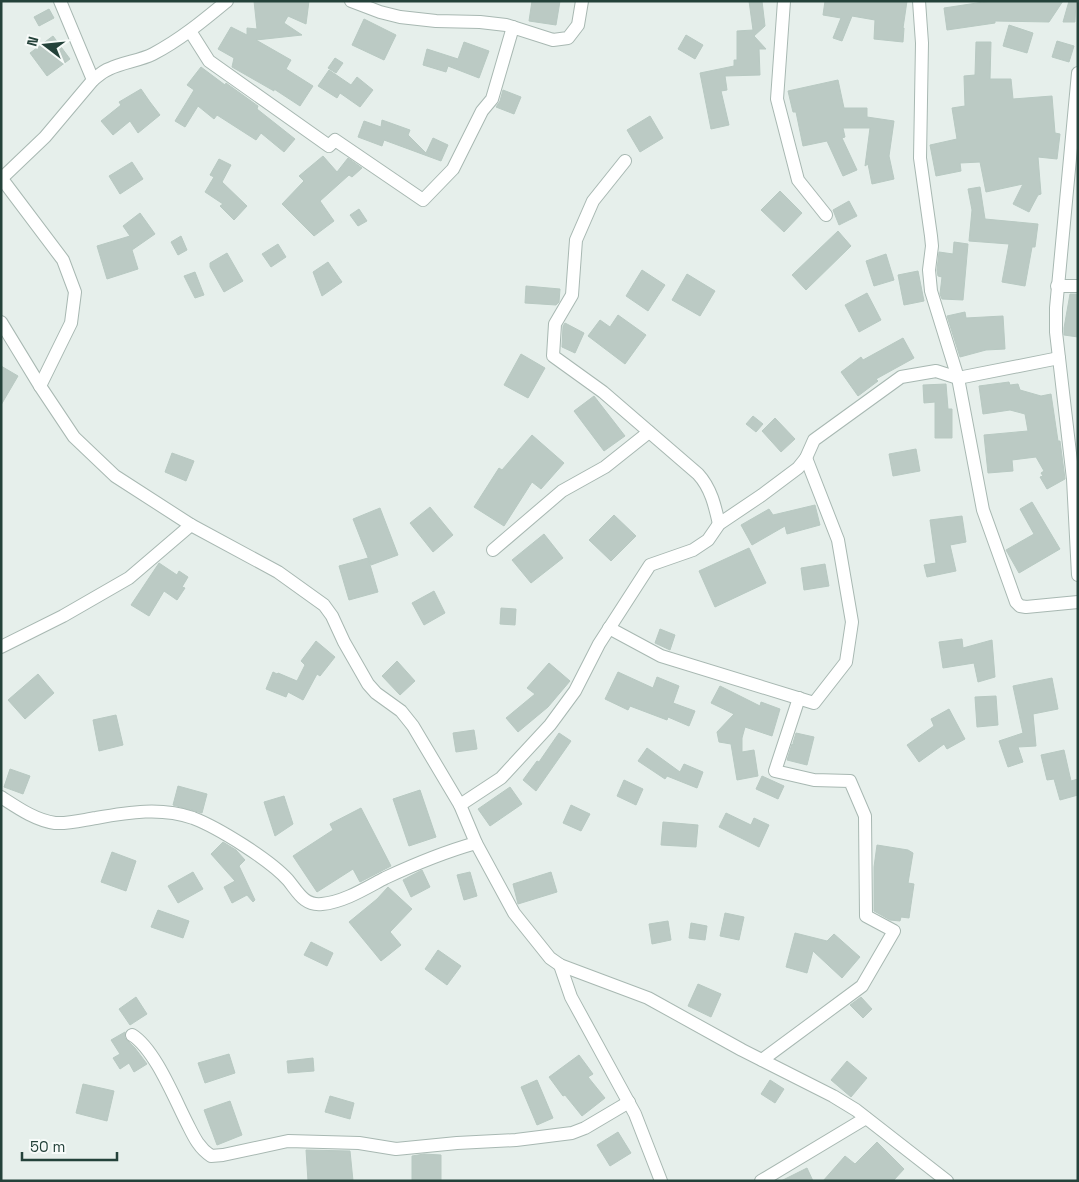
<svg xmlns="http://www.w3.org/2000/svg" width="1079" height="1182" viewBox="0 0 1079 1182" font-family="'Space Grotesk',sans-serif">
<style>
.building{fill:#bbcac4;stroke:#b8c9c2}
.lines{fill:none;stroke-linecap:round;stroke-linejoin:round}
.minor-casing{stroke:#a8b8b2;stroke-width:14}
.minor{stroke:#fff;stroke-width:12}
</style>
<rect width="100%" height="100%" fill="#e6efeb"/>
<g class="building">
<path d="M254,1H309L306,24L288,16L284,23L302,35L256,40L291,60L286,69L313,86L300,106L274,89V91L232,67L234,58L218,49L231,27L247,35V28L257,29Z"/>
<path d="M532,1H560L556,25L529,21Z"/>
<path d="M749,1H762L765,26L754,36L766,49H759L760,75L725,76L727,90L721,91L729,125L711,129L700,73L734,66V60H737V31L753,30Z"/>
<path d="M825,1H907L903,28H904L903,42L874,39L875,20L852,16L842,41L833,38L841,18L823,15Z"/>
<path d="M990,1H1063L1049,22L995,21V23L947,30L944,8Z"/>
<path d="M1069,1H1076L1075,22H1063Z"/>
<path d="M49,9L54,18L39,26L34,17Z"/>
<path d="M364,19L396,35L384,60L352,45Z"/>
<path d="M1009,25L1033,33L1027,53L1003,46Z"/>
<path d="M686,35L703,45L695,59L678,49Z"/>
<path d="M53,36L70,59L47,76L30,53Z"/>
<path d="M1057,41L1074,46L1069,62L1052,57Z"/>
<path d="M464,42L489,51L479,78L448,66L446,72L423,65L427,49L458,59Z"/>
<path d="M976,42H991L990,79H1011L1013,99L1052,96L1055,133L1060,134L1057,159L1038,157L1041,194L1038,195L1029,212L1013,204L1023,184L986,192L980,162L960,163L961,171L936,176L930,145L957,139L952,108L965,106L964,76L975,75Z"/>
<path d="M335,58L343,63L336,73L328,68Z"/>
<path d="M201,67L225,85L226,83L258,106L257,109L295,139L284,152L261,133L256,140L217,115L214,119L198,106L185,127L175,121L194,90L187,85Z"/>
<path d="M329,70L351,85L357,77L373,90L360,107L340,93L337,98L318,86Z"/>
<path d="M838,80L844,108H867V117L894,121L889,156L894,179L872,184L868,164L865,166L870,128H843L845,137L842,138L857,170L843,176L827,141L803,146L796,112H793L788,91Z"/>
<path d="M141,89L150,102L160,115L138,133L130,121L113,135L101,121L121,105L119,102Z"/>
<path d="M503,90L521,97L514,114L496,107L500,101Z"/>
<path d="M650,116L663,138L640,152L627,130Z"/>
<path d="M382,120L410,130L408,135L426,153L433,138L448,145L441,161L384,140L382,146L358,137L364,121L381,127Z"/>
<path d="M323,156L337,172L348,158L362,168L352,177L349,175L320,201L334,221L314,236L282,204L304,181L299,176Z"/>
<path d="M219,159L231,165L222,182L221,181L247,206L234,220L220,206L223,204L205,192L214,177L210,175Z"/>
<path d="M132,162L143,179L120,194L109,176Z"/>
<path d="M980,187L985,219L1038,224L1035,247H1032L1025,286L1002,282L1009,244L969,241L972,210L968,189Z"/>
<path d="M780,191L802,213L784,232L761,210Z"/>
<path d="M849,201L857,216L839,225L833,210Z"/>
<path d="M359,209L367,221L358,226L350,215Z"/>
<path d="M140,213L155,234L132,250L138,269L107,279L97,246L130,236L123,226Z"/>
<path d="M838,231L851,246L806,290L792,275Z"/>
<path d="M181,236L187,250L178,255L171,242Z"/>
<path d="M954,242L968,244L963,300L942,299L940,294L942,277L938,276L937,270L939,252L953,254Z"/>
<path d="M278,244L286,257L271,267L262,254Z"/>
<path d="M227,253L243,281L224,292L210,267V263Z"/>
<path d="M886,254L894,280L874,286L866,261Z"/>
<path d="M328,262L342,282L322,296L313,272Z"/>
<path d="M642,270L665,285L648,311L626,296Z"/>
<path d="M918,271L924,301L904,305L898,275Z"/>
<path d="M195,272L204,295L195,298L184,276Z"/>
<path d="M687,274L715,291L700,316L672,300Z"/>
<path d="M526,286L560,289L559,302L556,305L525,303Z"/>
<path d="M867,293L881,320L859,332L845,305Z"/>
<path d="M1070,294H1078V337L1064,335V328Z"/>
<path d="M965,312L966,318L1003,316L1005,349L986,350L960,357L947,316Z"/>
<path d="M618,315L646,335L625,364L588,336L600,320L610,327Z"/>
<path d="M565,323L584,333L575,353L562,347L563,326Z"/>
<path d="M903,338L914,358L876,379L878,381L858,396L841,372L861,357L863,360Z"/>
<path d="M521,354L545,368L528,398L504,385Z"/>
<path d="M1,366L18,376L1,405Z"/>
<path d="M1009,382L1010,385L1018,384L1020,390L1041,396L1051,394L1058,441H1060L1065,479L1047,489L1040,477L1043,476L1041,473L1044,471L1036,457L1012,460L1013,471L988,473L984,435L1028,431L1025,414L1010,410L983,414L979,386Z"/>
<path d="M946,384L948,409H952V438H935V402L924,403L923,385Z"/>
<path d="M594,396L625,436L604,451L574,411Z"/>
<path d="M753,416L763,424L756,432L746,424Z"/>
<path d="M775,418L795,439L781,452L762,431Z"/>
<path d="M532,435L564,463L541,489L532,482L504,526L474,507L499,468L502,470Z"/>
<path d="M916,449L920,471L893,476L889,454Z"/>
<path d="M172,453L194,461L186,481L165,472Z"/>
<path d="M1032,502L1060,549L1019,573L1006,550L1034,534L1020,509Z"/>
<path d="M815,505L820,525L787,534L785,526L752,545L741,525L769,509L773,515Z"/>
<path d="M430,507L453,535L433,552L410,523Z"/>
<path d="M380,508L398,555L371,565L353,519Z"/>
<path d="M614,515L636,536L611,561L589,540Z"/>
<path d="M962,516L966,542L950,545L956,571L927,577L924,565L936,563L930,520Z"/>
<path d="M544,534L563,558L531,583L512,560Z"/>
<path d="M749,548L766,583L715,607L699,571Z"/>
<path d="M368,558L378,592L349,600L339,566Z"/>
<path d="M159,563L177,575L179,571L188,577L182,587L185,588L177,600L164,591L149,616L131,605Z"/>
<path d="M825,564L829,586L804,590L801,568Z"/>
<path d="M434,591L445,613L424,625L412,603Z"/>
<path d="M501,608L516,609L515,625L500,624Z"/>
<path d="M660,629L675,635L670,650L655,643Z"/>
<path d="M962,639L963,648L992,640L995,677L978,682L974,663L943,668L939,642Z"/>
<path d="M316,641L335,657L320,676L317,674L303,700L288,692L286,697L266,689L273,672L277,674L278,673L297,681L305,665L301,661Z"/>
<path d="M397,661L415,681L400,695L382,676Z"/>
<path d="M549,663L570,681L548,707L518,732L506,718L535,694L527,688Z"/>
<path d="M618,672L653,688L657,677L679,686L673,703L695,711L689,726L668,717L667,720L630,706L628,710L605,699Z"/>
<path d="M38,674L54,693L25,719L8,700Z"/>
<path d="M1052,678L1058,709L1033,714L1036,746L1018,747L1023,762L1008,767L999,741L1023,733L1013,686Z"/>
<path d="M720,686L760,706L761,702L780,709L772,736L745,727L742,738V752L754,750L758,776L737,780L731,744L719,742L717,732L734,714L711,703Z"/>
<path d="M996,696L998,725L977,727L975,697Z"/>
<path d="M949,709L965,739L947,749L944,744L919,762L907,745L934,726L931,719Z"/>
<path d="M116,715L123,745L99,751L93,720Z"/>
<path d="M474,730L477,749L456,752L453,733Z"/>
<path d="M559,733L571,741L536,791L523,780L537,761L539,762Z"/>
<path d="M796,733L814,737L807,765L787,760L792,744H795L793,743Z"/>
<path d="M647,748L680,772L684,764L703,772L697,788L667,776L665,779L638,761Z"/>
<path d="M1064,750L1071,781L1078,779V795L1060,800L1054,779L1047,780L1041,755Z"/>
<path d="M10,769L30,776L23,794L4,787Z"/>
<path d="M762,776L784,786L778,799L756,789Z"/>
<path d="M624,780L643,789L636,805L617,796Z"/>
<path d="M178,786L207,794L202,813L173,805Z"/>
<path d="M510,787L522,804L490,826L478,809Z"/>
<path d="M420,790L436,837L409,846L393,799Z"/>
<path d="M284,796L293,824L275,836L264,802Z"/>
<path d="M571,805L590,814L581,831L563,823Z"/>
<path d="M361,808L391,866L360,882L353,869L317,892L293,856L333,830L330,824Z"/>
<path d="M726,813L751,825L754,818L769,825L759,847L719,827Z"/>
<path d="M663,822L698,825L696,847L661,845Z"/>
<path d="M223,842L236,850L245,860L239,866L255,900L253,902L247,895L232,903L224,887L235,881L211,854Z"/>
<path d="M877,845L908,850L913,853L908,883L914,884L909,918L901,917L900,921L890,920L874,911V867Z"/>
<path d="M112,852L136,861L126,891L101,882Z"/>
<path d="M422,870L430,887L411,897L403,880Z"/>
<path d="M193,872L203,889L178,903L168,886Z"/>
<path d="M470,872L477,896L464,900L457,875Z"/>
<path d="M551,872L557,892L518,904L513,884Z"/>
<path d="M388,887L412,909L390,932L401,945L381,961L349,922L377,899Z"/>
<path d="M158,910L189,921L183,938L151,927Z"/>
<path d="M725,913L744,917L739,940L720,936Z"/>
<path d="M668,921L671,940L652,944L649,924Z"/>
<path d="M691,923L707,926L705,940L689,938Z"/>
<path d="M795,933L827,941L834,934L860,957L842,978L813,951L807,973L786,967Z"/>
<path d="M311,942L333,953L327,966L304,955Z"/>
<path d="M438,950L461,966L447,985L425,969Z"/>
<path d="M698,984L721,994L711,1017L688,1006Z"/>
<path d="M136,997L147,1014L130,1025L119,1009Z"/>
<path d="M861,997L872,1009L863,1018L850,1005Z"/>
<path d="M125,1032V1038L135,1048L147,1064L134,1072L129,1063L120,1069L113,1058L120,1054L111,1040Z"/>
<path d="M229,1054L235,1073L205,1083L198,1063Z"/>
<path d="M579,1055L593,1074L588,1077L605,1098L582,1116L565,1095L563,1096L549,1077Z"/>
<path d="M313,1058L314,1071L288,1073L287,1061Z"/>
<path d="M847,1061L867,1078L851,1097L831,1080Z"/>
<path d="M537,1080L553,1118L537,1125L521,1087Z"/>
<path d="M770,1080L784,1089L775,1103L761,1094Z"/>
<path d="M83,1084L114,1091L107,1121L76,1113Z"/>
<path d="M330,1096L354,1103L350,1119L325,1112Z"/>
<path d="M230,1101L242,1135L217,1145L204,1110Z"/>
<path d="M618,1132L631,1153L610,1166L597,1145Z"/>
<path d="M877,1142L904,1169L893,1181H823L845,1156L855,1164Z"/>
<path d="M306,1150L350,1151L353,1181H308Z"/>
<path d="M424,1154L441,1155V1181H412V1156Z"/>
<path d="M807,1168L813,1181H781Z"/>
</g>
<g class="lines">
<defs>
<g id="minor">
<path d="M60,1L93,80"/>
<path d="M351,1L380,12L400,17L436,21L480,22L506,25L553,40L568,38L578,25L582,1"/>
<path d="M784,1L777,99L798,180L826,215"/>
<path d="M919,1L922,43L920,158L931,236L932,246L929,270L931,291L958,378L983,510L1016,602L1020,606L1026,607L1078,602"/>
<path d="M190,31L209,61L329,146L335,140L423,200L453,169L482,111L492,99L513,27"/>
<path d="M1078,73L1056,308V332L1073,479L1078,575"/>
<path d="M625,161L593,201L576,240L572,295L555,324L553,356L603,392L698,474C711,488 715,506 719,524"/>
<path d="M1,179L45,137L93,80C98,76 103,71 109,69C123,62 139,61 153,54C180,40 204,20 227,1"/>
<path d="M2,179L63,260L75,292L71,323L40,386"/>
<path d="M1057,286H1078"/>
<path d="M1,322L40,386L74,437L115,476L191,525L278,572L324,605L332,616L344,642L368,684L376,693L401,711L413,726L460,805L476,843L514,913L550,958L560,965L648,998L742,1050L833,1096L856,1110L947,1181"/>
<path d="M493,550L562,491L605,467L649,432"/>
<path d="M609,628L661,656L814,703L846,662L852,622L838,540L806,458"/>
<path d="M1,647L63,616L129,578L191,525"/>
<path d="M1,797C18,808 35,820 55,823C69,824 83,820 96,818C129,812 162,807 193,818C219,828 270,860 288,880C298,892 304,906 322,904C344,902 366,888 385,878C415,864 444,852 476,843"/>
<path d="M460,805L501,778L550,725L575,691L599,644L650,565L693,550L708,540L719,524L762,495L798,468L806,458L814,440L901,377L936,371L958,378L1059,358"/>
<path d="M560,965L571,997L635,1114L661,1181"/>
<path d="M132,1035C155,1049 175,1100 188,1125C194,1137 199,1148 211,1156L223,1155L288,1141L359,1143L396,1149L457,1143L516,1140L572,1133L585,1128L629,1102"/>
<path d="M762,1060L862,986L894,931L866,916L865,816L850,781L814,780L775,771L799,698"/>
<path d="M761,1181L866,1118"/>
</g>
</defs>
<use href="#minor" class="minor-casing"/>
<use href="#minor" class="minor"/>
</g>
<rect width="1079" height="1182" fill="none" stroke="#24423a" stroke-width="5"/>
<g transform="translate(45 45) rotate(286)" stroke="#f7fbf9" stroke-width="4" paint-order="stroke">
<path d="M0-4L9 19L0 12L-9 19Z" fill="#24423a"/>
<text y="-8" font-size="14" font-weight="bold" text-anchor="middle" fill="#24423a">N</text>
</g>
<path d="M22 1152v8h95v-8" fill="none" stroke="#24423a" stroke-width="2.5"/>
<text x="30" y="1152" font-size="15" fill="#24423a" stroke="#f7fbf9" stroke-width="4" paint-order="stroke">50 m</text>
</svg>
